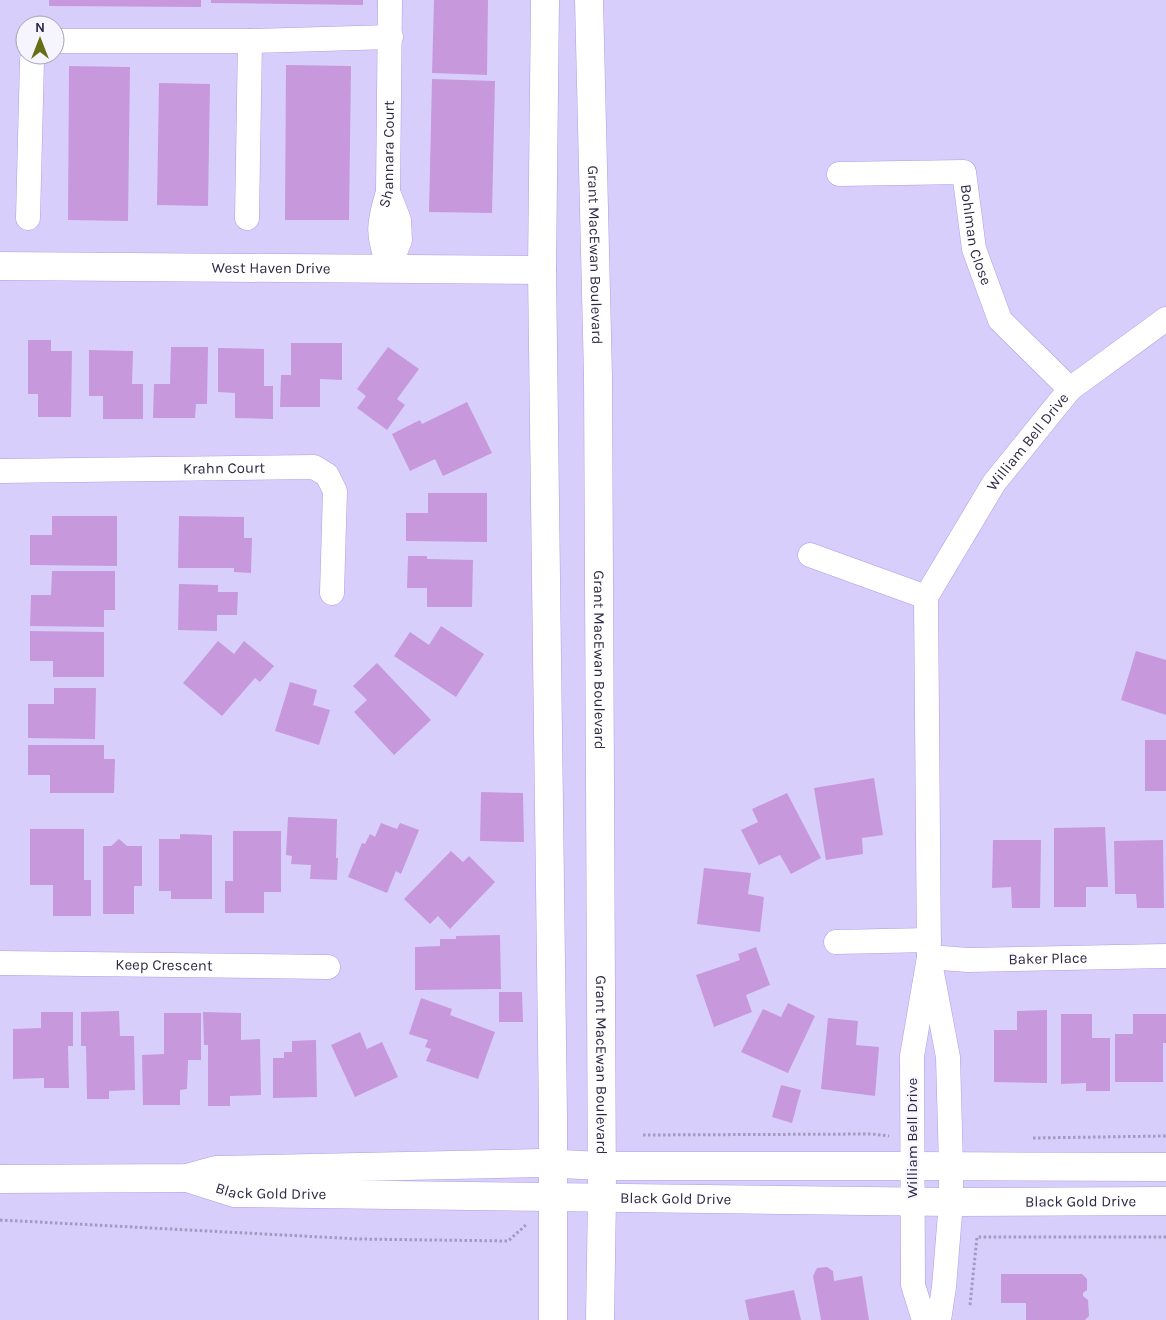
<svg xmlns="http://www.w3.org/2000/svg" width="1166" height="1320" viewBox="0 0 1166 1320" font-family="Karla,sans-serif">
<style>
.building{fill:#c799dc}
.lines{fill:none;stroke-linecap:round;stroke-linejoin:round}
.minor-casing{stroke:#af9de6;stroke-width:25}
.tertiary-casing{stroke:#af9de6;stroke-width:29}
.secondary-casing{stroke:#af9de6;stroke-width:29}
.path{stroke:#a39ac2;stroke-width:3;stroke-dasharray:2.5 2.5;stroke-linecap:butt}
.minor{stroke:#fff;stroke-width:24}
.tertiary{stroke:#fff;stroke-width:28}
.secondary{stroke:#fff;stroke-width:28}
.labels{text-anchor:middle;stroke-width:4.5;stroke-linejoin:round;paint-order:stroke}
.street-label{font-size:15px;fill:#302845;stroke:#f6f5fd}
</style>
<rect width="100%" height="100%" fill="#d8cefb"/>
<g class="building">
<path d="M49,0H201V7L49,6Z"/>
<path d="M211,0H363V5L211,3Z"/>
<path d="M434,0H488L487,75L432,73Z"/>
<path d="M286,65L351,66L349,220H285Z"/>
<path d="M69,66L130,67L128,221L68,220Z"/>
<path d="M432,79L495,81L492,213L429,212Z"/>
<path d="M159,83L210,84L208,206L157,205Z"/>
<path d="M28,340H51V351H72L71,417H38V394H28Z"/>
<path d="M291,343H342V380L320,379V407H280L281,375H291Z"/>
<path d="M171,347H208L207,404H196L195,418H153L154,384H170Z"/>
<path d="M388,347L419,369L397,399L405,405L387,430L357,408L366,396L357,389Z"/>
<path d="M218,348L264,349V386H273V419L235,418V393L218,392Z"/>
<path d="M89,350L133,351L132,384H143V419H103V396H89Z"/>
<path d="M467,402L492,453L443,476L435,459L410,471L392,434L420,420L422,424Z"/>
<path d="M428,493H487V542L406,541V513H428Z"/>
<path d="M52,516H117V566L30,565V535H52Z"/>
<path d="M179,516L244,517V538H252L251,573L234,572V568H178Z"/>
<path d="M408,556H427V559L473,560L472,607H427V588H407Z"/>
<path d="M52,571H115V610H104V627L30,626L31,595H51Z"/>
<path d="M179,584L218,585V592H238L237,615H217V631L178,630Z"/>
<path d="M441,626L484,654L456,697L394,656L410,632L429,645Z"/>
<path d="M30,631L104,632V677H53V661H30Z"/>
<path d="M218,641L234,654L244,641L274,666L260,682L255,678L222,716L183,683Z"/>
<path d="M1136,651L1166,660V715L1121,700Z"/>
<path d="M377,663L431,720L394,755L354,712L367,700L353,686Z"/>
<path d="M290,682L317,690L313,705L330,710L319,745L275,731Z"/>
<path d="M54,688H96L95,739L28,738V704H54Z"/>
<rect x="1145" y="740" width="21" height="51"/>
<path d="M28,745H104V759H115L114,793H50V775H28Z"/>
<path d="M874,778L883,835L862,838L863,854L826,860L814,788Z"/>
<path d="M481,792L523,793L524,842L480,841Z"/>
<path d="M787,793L821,858L791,874L780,855L759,865L741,830L758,822L752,809Z"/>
<path d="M288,817L337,819L336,858H338L337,880L310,879L311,865L291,864L292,856L286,855Z"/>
<path d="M381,823L397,829L400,823L419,830L401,874L396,871L387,893L348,877L362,843L365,844L370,834L375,837Z"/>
<path d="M1105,827L1108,887H1086V907H1054V828Z"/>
<path d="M30,829H84V880H91V916H53V885H30Z"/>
<path d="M233,831H281V892H264V913H225V881H233Z"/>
<path d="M180,834L212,835V899H171V891H159V839H180Z"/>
<path d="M119,839L127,846H142V886H134V914H103V846H111Z"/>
<path d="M993,840H1041L1040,908H1012L1011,887L992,888Z"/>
<path d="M1163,840L1164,908H1137L1136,894H1115L1114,841Z"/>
<path d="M451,851L463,862L469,856L495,882L450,929L438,916L430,924L404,899Z"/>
<path d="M704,868L751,873L748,894L764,897L760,932L697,924Z"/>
<path d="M500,935L501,989L415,990V947L440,946V939H456V936Z"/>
<path d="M756,947L770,985L746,995L752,1012L714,1027L696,975L740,960L738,954Z"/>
<path d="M499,992H522L523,1022H499Z"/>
<path d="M421,998L452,1009L450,1015L495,1032L478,1079L426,1061L431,1049L425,1047L428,1040L409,1034Z"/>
<path d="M788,1003L815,1016L788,1073L741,1052L763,1009L781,1017Z"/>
<path d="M1047,1010V1083L994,1082V1030H1017V1011Z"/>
<path d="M119,1011L120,1036H134L135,1090L109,1091V1099H87L86,1046H81V1012Z"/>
<path d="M41,1012H73V1046H68L69,1088H44V1078L13,1079V1029L41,1028Z"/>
<path d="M203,1012L241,1013V1040L260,1039L261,1095L230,1096V1106H208V1045H204Z"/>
<path d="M164,1013H201V1060H188L187,1089L180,1090V1105H143L142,1055L164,1054Z"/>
<path d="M1061,1014H1092V1038H1110V1091H1086V1083L1061,1084Z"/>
<path d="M1133,1014H1166V1043H1163V1082H1115V1034H1133Z"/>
<path d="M828,1018L858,1021L856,1045L879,1047L875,1096L821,1089Z"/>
<path d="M360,1032L367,1049L382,1042L398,1077L355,1097L331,1045Z"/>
<path d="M316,1040L317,1097L273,1098V1058H284V1052H292V1041Z"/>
<path d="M781,1085L801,1090L792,1123L772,1117Z"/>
<path d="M827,1267L833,1271L834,1281L862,1276L869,1320H821L813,1276L817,1268Z"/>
<path d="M1001,1274H1082L1087,1279V1290L1083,1293V1296L1088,1300L1089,1316L1085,1320H1026V1303H1001Z"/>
<path d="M794,1290L801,1320H749L745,1300Z"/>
</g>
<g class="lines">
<defs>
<g id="minor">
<path d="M55,41H250L391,37"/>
<path id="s1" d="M839,174L964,172L974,249L1000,320L1070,389"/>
<path d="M388,192L399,220L400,240L389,268"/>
<path d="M28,218L32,60L35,55"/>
<path d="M247,218L250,41"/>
<path id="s2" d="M389,268C378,233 377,228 388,192L390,0"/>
<path id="s3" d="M0,471L314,467L327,475L335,491L332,593"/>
<path d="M810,555L926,597"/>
<path d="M836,942L929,940"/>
<path id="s4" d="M929,957L968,960L1166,956"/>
<path id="s5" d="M0,963L328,967"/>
<path d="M932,973L948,1057L951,1166V1202L944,1287L939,1320"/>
<path id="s6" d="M924,1320L913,1285L912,1056L929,957L926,597L994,483L1070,389L1166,319"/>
</g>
<g id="tertiary">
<path id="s7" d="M0,266L542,270"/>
</g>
<g id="secondary">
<path d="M545,0L542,270L553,1117V1320"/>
<path id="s8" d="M589,0L598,376L602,1198L600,1320"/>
<path id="s9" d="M187,1178L234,1193L951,1202L1166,1201"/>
<path d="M0,1179L187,1178L216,1170L541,1163L601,1166H913L1166,1167"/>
</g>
</defs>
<use href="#minor" class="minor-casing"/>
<use href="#tertiary" class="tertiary-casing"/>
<use href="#secondary" class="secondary-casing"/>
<g class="path">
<path d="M643,1135L872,1134L889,1136"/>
<path d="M1033,1138L1166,1136"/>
<path d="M0,1220L359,1239L508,1241L527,1224"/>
<path d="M970,1305L977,1237H1166"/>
</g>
<use href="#minor" class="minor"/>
<use href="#tertiary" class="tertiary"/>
<use href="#secondary" class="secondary"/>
</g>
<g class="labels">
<g class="street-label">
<text dy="5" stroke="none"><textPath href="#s2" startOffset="116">Shannara Court</textPath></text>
<text dy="5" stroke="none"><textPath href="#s1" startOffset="189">Bohlman Close</textPath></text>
<text dy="5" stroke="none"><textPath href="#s8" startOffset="255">Grant MacEwan Boulevard</textPath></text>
<text dy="5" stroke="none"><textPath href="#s7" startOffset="271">West Haven Drive</textPath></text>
<text dy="5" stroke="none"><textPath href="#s6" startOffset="912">William Bell Drive</textPath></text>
<text dy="5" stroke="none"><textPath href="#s3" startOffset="224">Krahn Court</textPath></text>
<text dy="5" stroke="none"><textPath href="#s8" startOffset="660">Grant MacEwan Boulevard</textPath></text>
<text dy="5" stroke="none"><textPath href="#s4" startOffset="119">Baker Place</textPath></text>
<text dy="5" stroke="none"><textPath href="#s5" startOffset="164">Keep Crescent</textPath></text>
<text dy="5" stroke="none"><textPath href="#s8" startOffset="1065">Grant MacEwan Boulevard</textPath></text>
<text transform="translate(912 1138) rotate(-90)" y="5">William Bell Drive</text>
<text dy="5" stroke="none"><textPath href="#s9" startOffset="86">Black Gold Drive</textPath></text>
<text dy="5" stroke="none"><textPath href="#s9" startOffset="491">Black Gold Drive</textPath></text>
<text dy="5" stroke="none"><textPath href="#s9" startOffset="896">Black Gold Drive</textPath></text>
</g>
</g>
<g transform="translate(40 40)"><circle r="24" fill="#f6f5fd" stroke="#a7a3b3"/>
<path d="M0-4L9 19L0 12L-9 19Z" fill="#676f16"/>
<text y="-8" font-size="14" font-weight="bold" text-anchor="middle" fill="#302845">N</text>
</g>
</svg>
